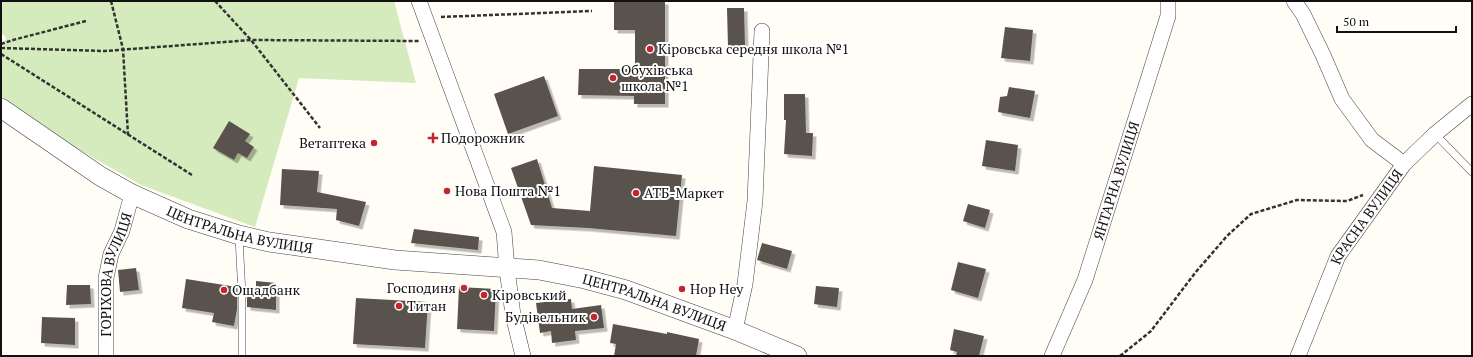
<svg xmlns="http://www.w3.org/2000/svg" width="1473" height="357" viewBox="0 0 1473 357" font-family="'PT Serif',serif">
<style>
.green{fill:#d5ebbd}
.building{fill:#5a524d;filter:url(#shadow)}
.lines{fill:none;stroke-linecap:round;stroke-linejoin:round}
.service-casing{stroke:#444;stroke-width:8}
.minor-casing{stroke:#444;stroke-width:16}
.tertiary-casing{stroke:#444;stroke-width:20}
.path{stroke:#333;stroke-width:2.5;stroke-dasharray:4 2;stroke-linecap:butt}
.service{stroke:#fff;stroke-width:7}
.minor{stroke:#fff;stroke-width:15}
.tertiary{stroke:#fff;stroke-width:19}
.poi-dot{fill:#c4262e;stroke:#fff;stroke-width:1.5}
.labels{text-anchor:middle;stroke-width:4;stroke-linejoin:round;paint-order:stroke}
.poi-label{font-size:14px;fill:#111;stroke:#fff;text-anchor:start}
.street-label{font-size:14px;fill:#111;stroke:#fff}
</style>
<defs>
<filter id="shadow"><feDropShadow dx="3.5" dy="3.5" stdDeviation="0" flood-color="#0004"/></filter>
</defs>
<rect width="100%" height="100%" fill="#fffdf5"/>
<path class="green" d="M1,1H394L416,83L299,78L255,227L141,185L43,129L1,96V57L6,37L1,33Z"/>
<g class="building">
<path d="M614,1H665V104H634V96L578,95L579,69H635V30H614Z"/>
<path d="M727,8H744L745,46L728,47Z"/>
<path d="M1005,27L1033,30L1030,61L1001,58Z"/>
<path d="M544,76L558,116L508,134L494,94Z"/>
<path d="M1009,87L1035,91L1030,118L998,112L1000,97L1007,96Z"/>
<path d="M784,94H805L806,133H813L812,156L784,154L786,120H784Z"/>
<path d="M229,121L250,134L245,141L254,147L247,158L238,153L234,160L213,148Z"/>
<path d="M986,140L1018,145L1015,171L982,166Z"/>
<path d="M537,159L552,208L590,211L594,166L682,175L676,236L588,228L531,225L511,168Z"/>
<path d="M282,169L319,171L317,192L366,202L359,226L336,220L337,209L280,205Z"/>
<path d="M968,204L990,210L985,228L963,221Z"/>
<path d="M414,229L479,237L478,250L411,243Z"/>
<path d="M762,243L792,251L787,269L757,260Z"/>
<path d="M958,262L986,269L978,298L951,290Z"/>
<path d="M136,268L139,290L120,292L118,270Z"/>
<path d="M186,279L237,287V309L234,326L212,322L214,313L182,308Z"/>
<path d="M256,281L276,283V310L247,307V288L256,289Z"/>
<path d="M67,285H90L91,304L66,305Z"/>
<path d="M816,286L839,288L837,307L814,304Z"/>
<path d="M459,287L496,289L494,331L457,329Z"/>
<path d="M356,298L428,302L425,348L353,344Z"/>
<path d="M571,299L572,309L601,305L604,328L575,331L576,340L552,343L551,331L540,333L536,303Z"/>
<path d="M42,317L75,318V345L41,343Z"/>
<path d="M613,324L667,334V332L699,339L696,356H614L616,344L610,343Z"/>
<path d="M954,329L984,336L979,356H956L957,352L950,350Z"/>
</g>
<g class="lines">
<defs>
<g id="service">
<path d="M1435,134L1472,172"/>
<path d="M239,237L242,295V356"/>
</g>
<g id="minor">
<path d="M419,1L504,232L507,269L513,315L523,356"/>
<path d="M1294,1L1303,14L1323,55L1342,99L1372,140L1404,164"/>
<path d="M735,330L745,284L755,201L762,31"/>
<path id="s1" d="M106,356V278L111,254L122,231L132,194"/>
<path id="s2" d="M1052,356L1085,280L1168,16V1"/>
<path id="s3" d="M1298,356L1338,256L1404,164L1435,134L1472,104"/>
</g>
<g id="tertiary">
<path id="s4" d="M1,108L100,176L132,194L188,219L239,235L269,242L395,260L539,270L585,279L626,290L735,330L797,356"/>
</g>
</defs>
<use href="#service" class="service-casing"/>
<use href="#minor" class="minor-casing"/>
<use href="#tertiary" class="tertiary-casing"/>
<g class="path">
<path d="M111,1L123,49L128,135"/>
<path d="M215,1L251,40L320,128"/>
<path d="M441,17L592,11"/>
<path d="M1,44L13,40L86,21"/>
<path d="M1,48L105,51L251,40L419,41"/>
<path d="M1,54L192,175"/>
<path d="M1120,356L1151,331L1195,273L1227,236L1251,214L1297,200L1347,201L1363,195"/>
</g>
<use href="#service" class="service"/>
<use href="#minor" class="minor"/>
<use href="#tertiary" class="tertiary"/>
</g>
<g class="poi-dot">
<circle cx="650" cy="49" r="4"/>
<circle cx="613" cy="78" r="4"/>
<path d="M431 132h4v4h4v4h-4v4h-4v-4h-4v-4h4z"/>
<circle cx="374" cy="143" r="4"/>
<circle cx="447" cy="191" r="4"/>
<circle cx="636" cy="193" r="4"/>
<circle cx="464" cy="288" r="4"/>
<circle cx="682" cy="289" r="4"/>
<circle cx="224" cy="290" r="4"/>
<circle cx="484" cy="295" r="4"/>
<circle cx="399" cy="306" r="4"/>
<circle cx="594" cy="317" r="4"/>
</g>
<g class="labels">
<g class="poi-label">
<text x="658" y="54">Кіровська середня школа №1</text>
<text x="621" y="75">Обухівська<tspan x="621" dy="16">школа №1</tspan></text>
<text x="441" y="143">Подорожник</text>
<text x="366" y="148" text-anchor="end">Ветаптека</text>
<text x="455" y="196">Нова Пошта №1</text>
<text x="644" y="198">АТБ-Маркет</text>
<text x="456" y="293" text-anchor="end">Господиня</text>
<text x="690" y="294">Hop Hey</text>
<text x="232" y="295">Ощадбанк</text>
<text x="492" y="300">Кіровський</text>
<text x="407" y="311">Титан</text>
<text x="586" y="322" text-anchor="end">Будівельник</text>
</g>
<g class="street-label">
<text dy="5" stroke="none"><textPath href="#s2" startOffset="187">ЯНТАРНА ВУЛИЦЯ</textPath></text>
<text dy="5" stroke="none"><textPath href="#s3" startOffset="156">КРАСНА ВУЛИЦЯ</textPath></text>
<text dy="5" stroke="none"><textPath href="#s4" startOffset="271">ЦЕНТРАЛЬНА ВУЛИЦЯ</textPath></text>
<text dy="5" stroke="none"><textPath href="#s1" startOffset="83">ГОРІХОВА ВУЛИЦЯ</textPath></text>
<text dy="5" stroke="none"><textPath href="#s4" startOffset="694">ЦЕНТРАЛЬНА ВУЛИЦЯ</textPath></text>
</g>
</g>
<rect width="1473" height="357" fill="none" stroke="#111111" stroke-width="4"/>
<path d="M1337 26v6h119v-6" fill="none" stroke="#111111" stroke-width="2"/>
<text x="1343" y="26" font-size="12" fill="#111111" stroke="#ffffff" stroke-width="3" paint-order="stroke">50 m</text>
</svg>
